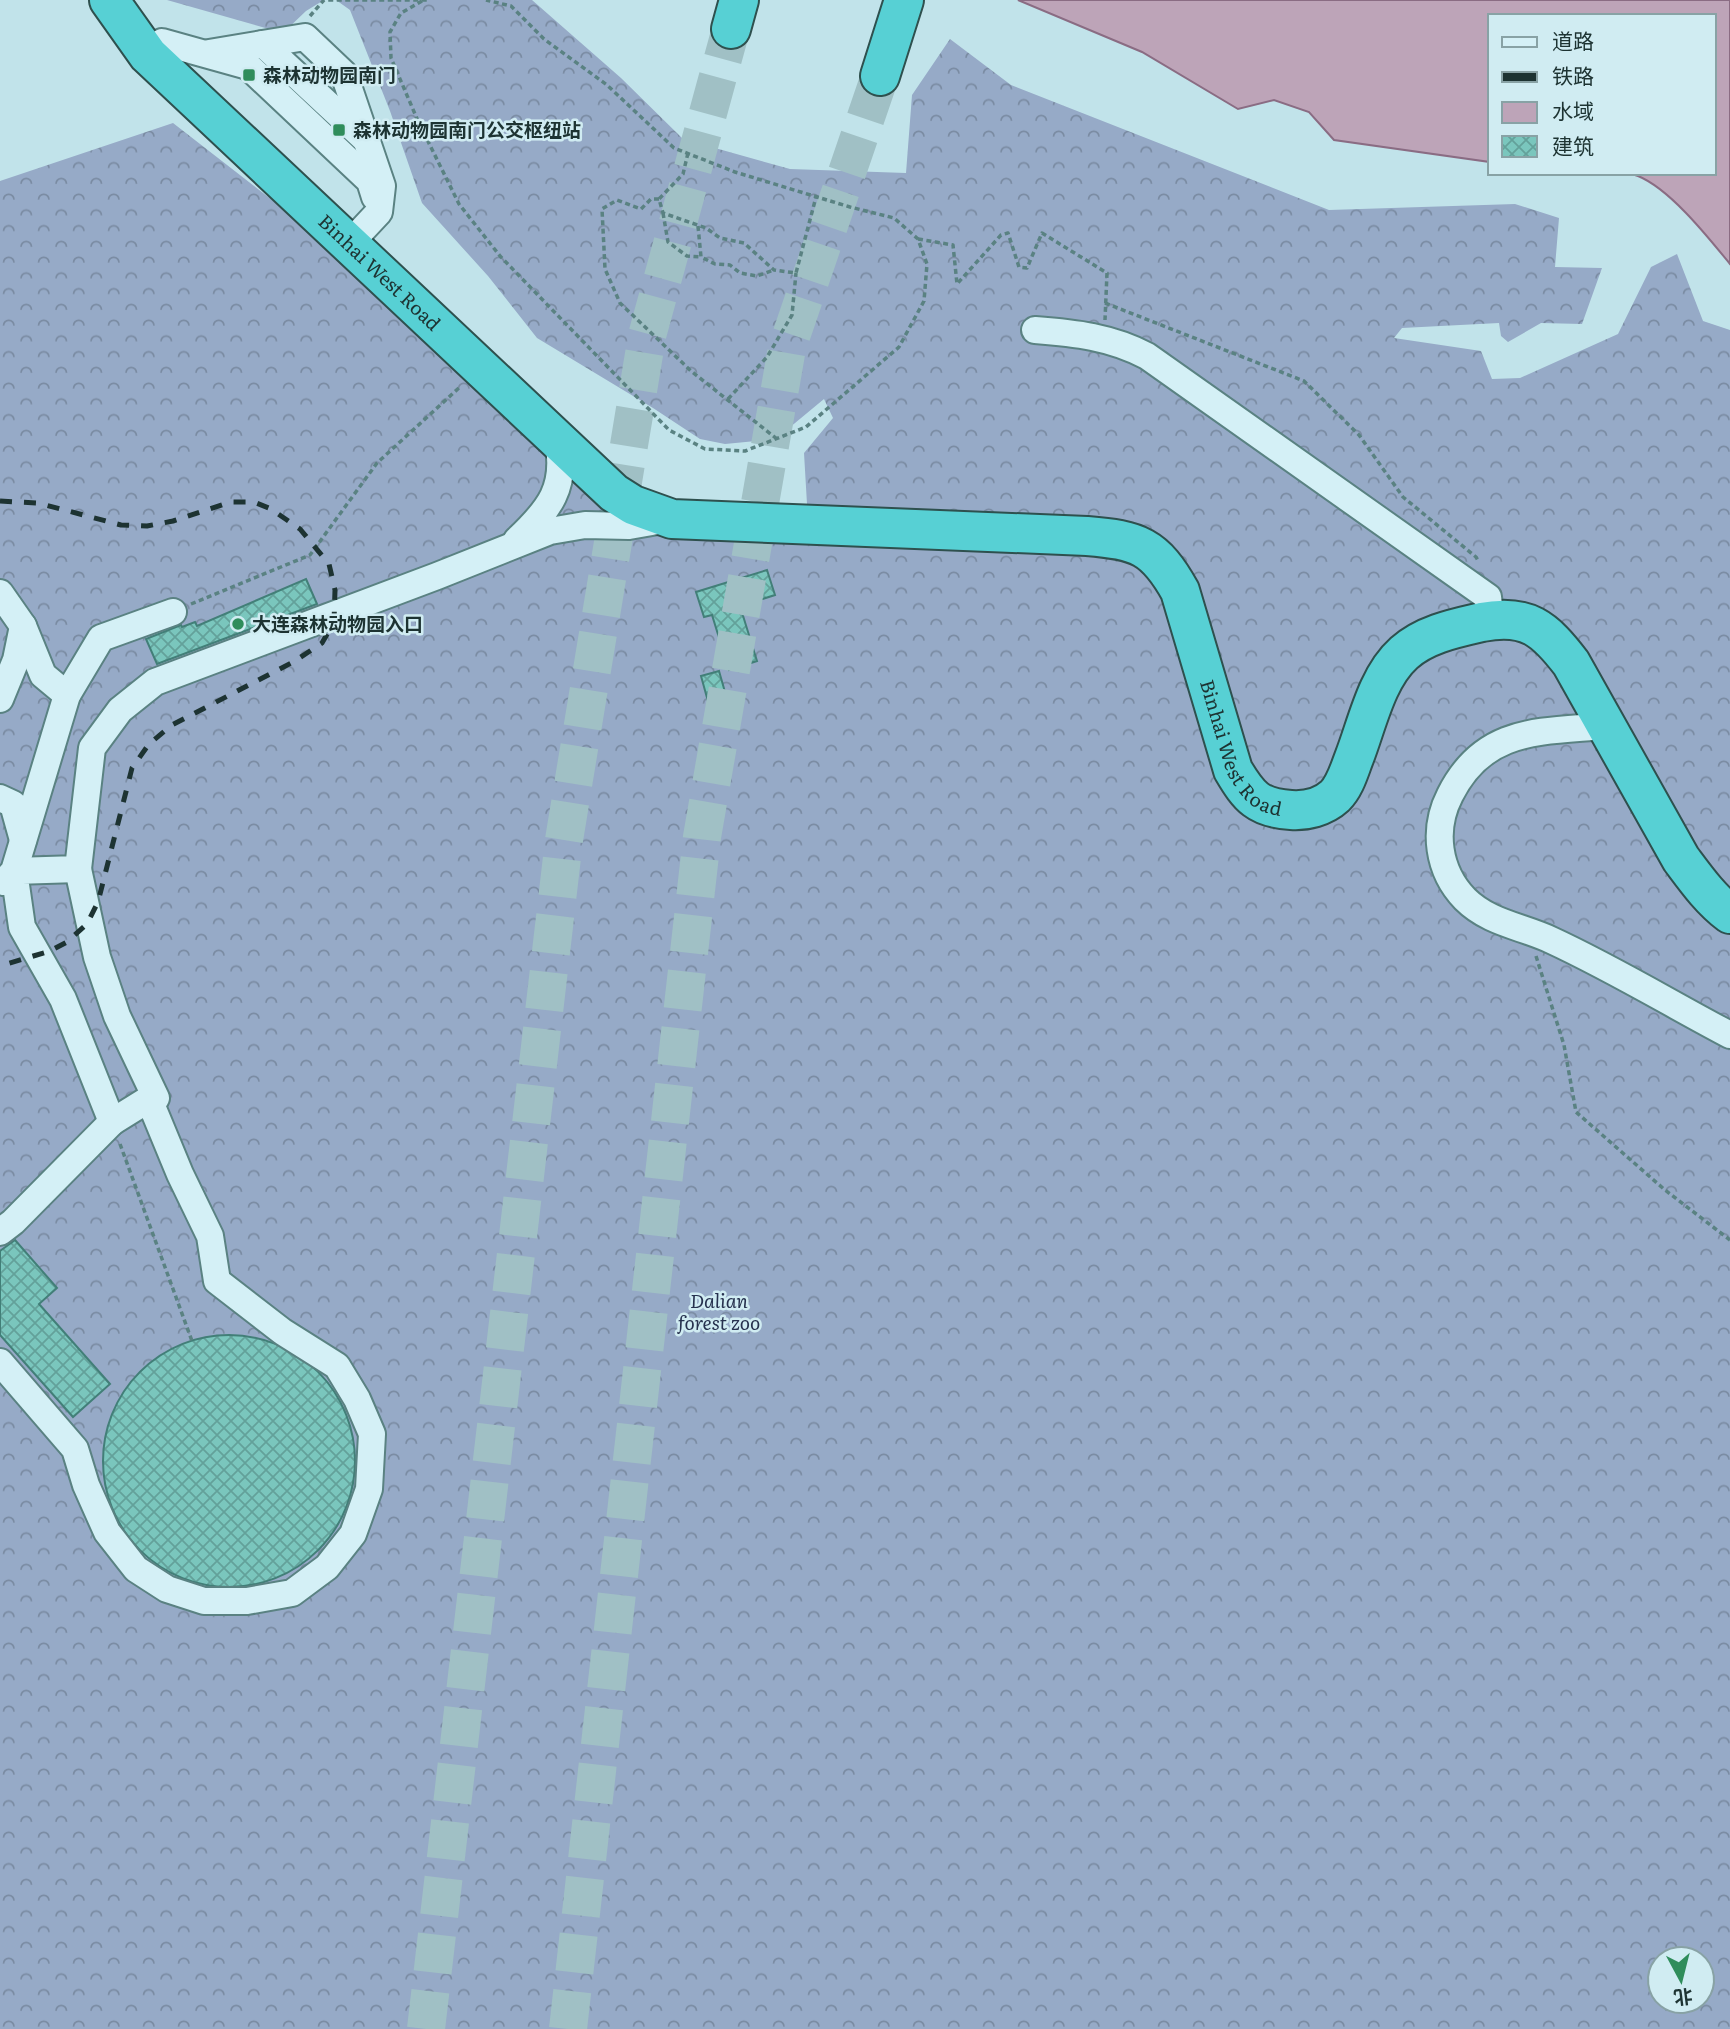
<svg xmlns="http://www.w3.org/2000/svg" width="1730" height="2029" viewBox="0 0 1730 2029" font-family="Literata,'Noto Sans SC',serif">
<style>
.forest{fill:url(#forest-crowns);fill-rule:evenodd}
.water{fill:#bda4b8;stroke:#8a6c83;stroke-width:2}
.building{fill:url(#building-cross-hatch);stroke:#427f78;stroke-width:2}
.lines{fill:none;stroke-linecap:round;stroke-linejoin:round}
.highway-tunnel{stroke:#a0c0c5;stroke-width:38;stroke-dasharray:38 19;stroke-linecap:butt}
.minor-casing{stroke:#5a8282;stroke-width:30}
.highway-casing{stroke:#2e504e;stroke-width:42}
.path{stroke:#5a8282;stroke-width:3.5;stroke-dasharray:5 3.5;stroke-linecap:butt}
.minor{stroke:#d4f0f6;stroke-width:26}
.highway{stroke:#57d0d4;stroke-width:38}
.rail{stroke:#1d3332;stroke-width:5;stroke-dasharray:12 12;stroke-linecap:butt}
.poi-dot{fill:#2f8d5b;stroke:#d0ecf2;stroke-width:2.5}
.labels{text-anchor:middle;stroke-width:5;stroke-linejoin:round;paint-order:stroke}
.poi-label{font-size:19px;font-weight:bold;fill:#1d3332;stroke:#d0ecf2;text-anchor:start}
.street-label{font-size:19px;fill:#1d3332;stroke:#d0ecf2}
.park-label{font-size:19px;font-style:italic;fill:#26314e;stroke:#d0ecf2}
</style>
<defs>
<pattern id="forest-crowns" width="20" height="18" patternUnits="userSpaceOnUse" patternTransform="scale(1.75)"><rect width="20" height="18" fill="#96aac7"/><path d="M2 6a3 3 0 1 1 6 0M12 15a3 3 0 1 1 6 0" fill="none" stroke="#7a8ba2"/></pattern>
<pattern id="building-cross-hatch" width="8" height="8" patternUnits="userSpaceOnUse" patternTransform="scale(1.75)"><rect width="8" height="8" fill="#7ac6bd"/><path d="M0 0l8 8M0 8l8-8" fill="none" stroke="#63a19a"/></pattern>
</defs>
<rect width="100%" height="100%" fill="#c1e3ea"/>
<g class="forest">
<path d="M167,0H324L306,11L283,33Z"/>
<path d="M336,0H532L621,78L683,139L790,169L906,173L912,95L950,39L1011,85L1329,210L1515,204L1559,218L1555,267L1602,268L1582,324L1541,323L1508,342L1501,336L1499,323L1402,328L1394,338L1481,351L1492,379L1520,378L1618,334L1651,267L1677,254L1703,321L1730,330V2029H0V181L173,123L697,530L809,538L804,453L833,418L824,399L789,428L756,441L725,444L700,439L653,408L537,338L488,276L422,203L390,111L350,10ZM1660,1959H1702V2001H1660Z"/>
</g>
<path class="water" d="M1018,0H1730V264C1708,237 1670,189 1638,176C1630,173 1619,174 1610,173H1714V16H1490V162L1334,140L1309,112L1274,100L1238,109L1142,52Z"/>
<g class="building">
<path d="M767,570L775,595L740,606L757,661L729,670L712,615L704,617L696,592Z"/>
<path d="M306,579L317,604L157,664L146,639L181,625L182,627L195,622L197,626Z"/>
<path d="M719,671L727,699L709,705L701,676Z"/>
<path d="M15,1240L57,1288L39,1304L110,1384L73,1417L0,1335V1251Z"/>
<circle cx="229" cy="1461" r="126"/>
</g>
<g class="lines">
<g class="highway-tunnel">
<path d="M426,2029L564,840L647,336L731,29"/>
<path d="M568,2029L702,837L787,348L880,76"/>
</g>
<defs>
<g id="minor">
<path d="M263,44L364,138"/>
<path d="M209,53L305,37L344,74L382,186L379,212L349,244"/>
<path d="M148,55L162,42L248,66L370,181L375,197"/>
<path d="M1035,330C1075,333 1111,337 1147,356L1488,597L1491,621"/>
<path d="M517,540C550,509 567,487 558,441"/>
<path d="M0,593L23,626L43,675L67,695"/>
<path d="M0,699L16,660L23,626"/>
<path d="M1605,726C1540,732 1484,727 1450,795C1432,830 1438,871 1465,899C1489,923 1521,926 1551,940C1612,968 1671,1004 1730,1035"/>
<path d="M0,798L13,804L23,840"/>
<path d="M78,869L97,957L117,1016L156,1098"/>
<path d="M4,882L14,871L67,695L101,638L173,612"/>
<path d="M112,1122L63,999L22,927L14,871L78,869L92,748L120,710L155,682L437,576L550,531L585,525L629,526L669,519"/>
<path d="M0,1232L13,1222L112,1122L149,1099L180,1174L210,1236L217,1281L283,1332L337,1366L357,1399L372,1434L369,1489L353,1534L327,1567L292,1593L247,1601H204L167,1589L136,1569L107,1532L86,1485L75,1449L0,1362"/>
</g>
<g id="highway">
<path id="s1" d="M109,0L148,55L614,493L633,505L672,519L1087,536C1138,540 1155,546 1180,591L1233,770C1249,797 1258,808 1291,810C1306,811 1323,807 1335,796C1345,786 1349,771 1354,758C1367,725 1376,678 1404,653C1425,634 1456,628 1482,622C1527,613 1545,629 1571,663L1681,859C1696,879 1710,899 1730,914"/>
<path d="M731,29L739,0"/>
<path d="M880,76L904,0"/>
</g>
</defs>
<use href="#minor" class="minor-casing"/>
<use href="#highway" class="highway-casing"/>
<g class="path">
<path d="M422,1L401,13L390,32L391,58L418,121L459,204L500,256L669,430L705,449L745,451L806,427L899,347L924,301L927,264L918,239L894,218L850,207L735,172L674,148L607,85L544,39L511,6L486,0"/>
<path d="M310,16L324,0H430"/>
<path d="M688,153L683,174L659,199L663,213L706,228L720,238L744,243L774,270L796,273L816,197"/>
<path d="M659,199H651L641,209L617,200L602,209L605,269L620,303L691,371L777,439"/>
<path d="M663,213L668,242L687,256L701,257"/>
<path d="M698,226L701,257L715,264L730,265L740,273L757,276L774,270"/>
<path d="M918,239L953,245L957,284L1001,235L1008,233L1019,267L1027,268L1042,233L1107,273L1105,320"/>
<path d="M1105,303L1304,381L1359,435L1403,497L1476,557L1479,562"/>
<path d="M728,399L767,357L792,315L796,273"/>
<path d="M191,604L310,555L377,463L461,386"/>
<path d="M1536,956L1564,1045L1576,1112L1665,1190L1730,1240"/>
<path d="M120,1144L192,1341"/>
</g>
<use href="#minor" class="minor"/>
<use href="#highway" class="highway"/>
<path class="rail" d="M0,501L38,503L121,525L147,526L173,521L231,502H254L271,509L300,529L329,564L335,590L334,622L322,643L295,661L172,725L149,744L132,768L98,902L87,924L67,942L50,951L0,966"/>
</g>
<g class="poi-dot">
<rect x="242" y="68" width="14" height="14" rx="3.5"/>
<rect x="332" y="123" width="14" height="14" rx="3.5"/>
<circle cx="238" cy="624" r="7"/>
</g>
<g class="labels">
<g class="poi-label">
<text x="263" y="82">森林动物园南门</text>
<text x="353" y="137">森林动物园南门公交枢纽站</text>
<text x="252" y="631">大连森林动物园入口</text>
</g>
<g class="street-label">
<text dy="7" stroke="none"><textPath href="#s1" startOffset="385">Binhai West Road</textPath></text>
<text dy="7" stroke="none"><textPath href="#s1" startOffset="1474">Binhai West Road</textPath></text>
</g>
<g class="park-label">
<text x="719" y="1308">Dalian<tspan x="719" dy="22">forest zoo</tspan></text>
</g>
</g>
<rect x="1488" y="14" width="228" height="161" fill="#d0ecf2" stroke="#88a2a5" stroke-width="2"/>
<rect x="1502" y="37" width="35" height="10" fill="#d4f0f6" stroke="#88a2a5" stroke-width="2"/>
<text x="1552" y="49" font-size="21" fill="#1d3332">道路</text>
<rect x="1502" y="72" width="35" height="10" fill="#1d3332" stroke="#88a2a5" stroke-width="2"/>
<text x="1552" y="84" font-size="21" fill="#1d3332">铁路</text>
<rect x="1502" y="102" width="35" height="21" fill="#bda4b8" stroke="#88a2a5" stroke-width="2"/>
<text x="1552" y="119" font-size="21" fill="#1d3332">水域</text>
<rect x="1502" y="136" width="35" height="21" fill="url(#building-cross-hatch)" stroke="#88a2a5" stroke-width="2"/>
<text x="1552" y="154" font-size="21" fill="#1d3332">建筑</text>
<g transform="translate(1681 1980) rotate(173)"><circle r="33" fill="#d0ecf2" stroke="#88a2a5" stroke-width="2"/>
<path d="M0-5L12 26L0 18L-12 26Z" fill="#2f8d5b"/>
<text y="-10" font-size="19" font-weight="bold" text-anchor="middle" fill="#1d3332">北</text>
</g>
</svg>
